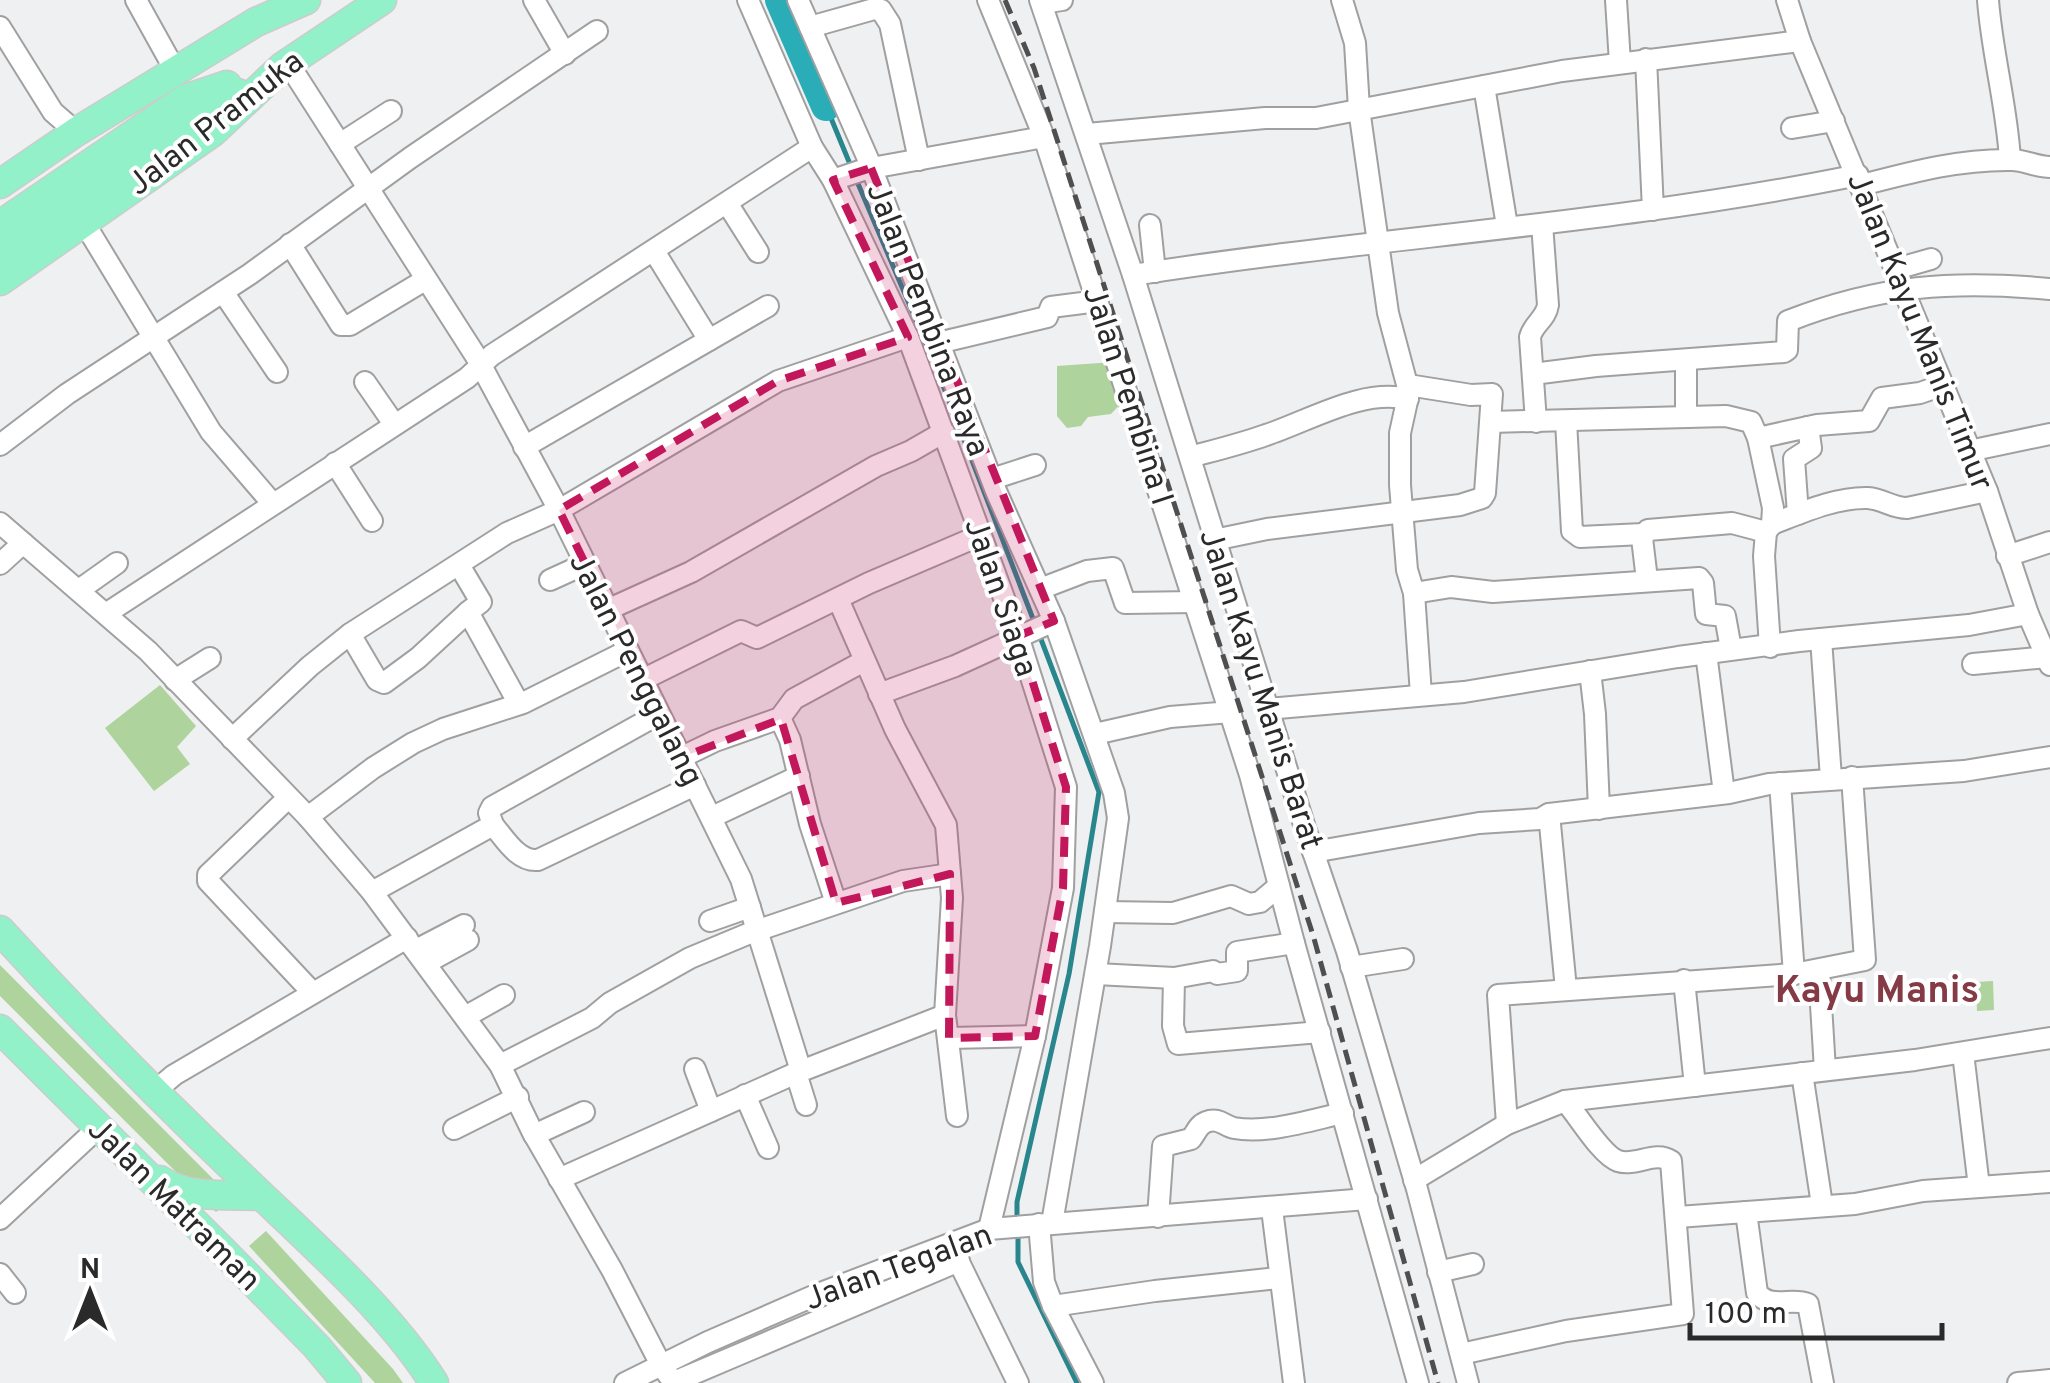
<svg xmlns="http://www.w3.org/2000/svg" width="2050" height="1383" viewBox="0 0 2050 1383" font-family="Overpass,sans-serif">
<style>
.green{fill:#afd39c}
.lines{fill:none;stroke-linecap:round;stroke-linejoin:round}
.stream{stroke:#2a868d;stroke-width:5}
.river{stroke:#2aadb7;stroke-width:30}
.minor-casing{stroke:#a0a0a1;stroke-width:24}
.major-casing{stroke:#ccc;stroke-width:31}
.minor{stroke:#fff;stroke-width:20}
.major{stroke:#92f1c8;stroke-width:28}
.rail{stroke:#4f4f50;stroke-width:5;stroke-dasharray:15 8;stroke-linecap:butt}
.marked{fill:#c2185b;fill-opacity:0.2;stroke:#c2185b;stroke-width:8;stroke-dasharray:20 12;stroke-linejoin:round}
.labels{text-anchor:middle;stroke-width:8;stroke-linejoin:round;paint-order:stroke}
.street-label{font-size:32px;fill:#2a2a2a;stroke:#fff}
.quarter-label{font-size:38px;font-weight:bold;fill:#843b45;stroke:#fff}
</style>
<rect width="100%" height="100%" fill="#eff0f1"/>
<g class="green">
<path d="M1114,362L1125,399L1111,414L1088,417L1081,426L1067,428L1057,416V366Z"/>
<path d="M160,685L196,726L177,747L190,764L154,791L105,728Z"/>
<path d="M0,965L233,1199L216,1212L0,996Z"/>
<path d="M1993,981L1994,1010L1977,1011L1976,982Z"/>
<path d="M266,1231L393,1369L403,1383H375L249,1246Z"/>
</g>
<g class="lines">
<g class="stream">
<path d="M826,106L852,169"/>
<path d="M856,179L936,367L1035,624"/>
<path d="M1017,1219V1202L1069,974L1099,792L1039,634"/>
<path d="M1018,1235V1262L1077,1383"/>
</g>
<path class="river" d="M780,0L826,106"/>
<defs>
<g id="minor">
<path d="M136,0L176,72"/>
<path d="M534,0L565,54"/>
<path d="M748,0L812,147L833,180L908,337L1018,636L1066,787L1063,888L1035,1036L989,1229"/>
<path d="M798,0L868,159L996,491L1054,621L1114,793L1118,818L1100,946L1052,1223"/>
<path d="M988,0L1044,137L1250,775L1294,943L1418,1383"/>
<path d="M1040,0L1133,275L1306,831L1347,951L1417,1189L1468,1383"/>
<path d="M1342,0L1355,43L1359,109L1388,313L1409,392L1400,433V485L1407,570L1414,593L1421,695"/>
<path d="M1616,0L1620,63"/>
<path d="M1787,0L1800,41L1987,491L2028,614L2050,665"/>
<path d="M1988,0C1992,54 2007,106 2010,160"/>
<path d="M1042,3L1062,0"/>
<path d="M0,27L53,112L76,132"/>
<path d="M810,27L874,9L881,10L890,24L919,160"/>
<path d="M1646,59L1653,210"/>
<path d="M288,63L477,358L559,510L741,879L801,1071"/>
<path d="M1484,86L1507,226"/>
<path d="M1792,128L1834,121"/>
<path d="M1087,134L1265,118H1316L1562,71L1800,41"/>
<path d="M340,144L391,111"/>
<path d="M833,180L866,169L1044,137"/>
<path d="M1862,185C1912,172 1960,159 2012,160C2025,160 2036,167 2050,167"/>
<path d="M727,203L758,252"/>
<path d="M83,221L211,432L273,504"/>
<path d="M1150,225L1155,272"/>
<path d="M290,244L341,325H350L425,280"/>
<path d="M654,251L709,340"/>
<path d="M1896,269L1931,259"/>
<path d="M1133,275C1374,237 1619,224 1858,175"/>
<path d="M223,292L277,372"/>
<path d="M938,343L1047,317L1051,307L1098,301"/>
<path d="M1686,361V417"/>
<path d="M1533,374L1596,366L1784,352L1787,350L1788,321C1880,285 1953,280 2050,289"/>
<path d="M365,382L394,424"/>
<path d="M1566,421L1572,531L1580,537L1643,534"/>
<path d="M1491,422L1726,416L1751,422L1758,438L1817,425L1869,421L1882,398L1920,393L1943,385"/>
<path d="M1536,422L1530,337C1533,324 1546,319 1548,305L1542,224"/>
<path d="M1758,438L1773,508L1772,524L1766,532L1764,556L1770,647"/>
<path d="M0,445L67,394L250,274L410,158L597,31"/>
<path d="M524,447L768,306"/>
<path d="M1969,451L2050,434"/>
<path d="M1190,457C1216,450 1241,444 1266,435C1309,421 1362,388 1408,399"/>
<path d="M335,463L372,521"/>
<path d="M992,479L1035,465"/>
<path d="M1798,514L1794,459L1811,448L1808,427"/>
<path d="M0,523L148,651L308,817L372,892L500,1065L532,1131L612,1270L661,1365L674,1383"/>
<path d="M1772,524C1801,513 1836,497 1868,498C1883,499 1892,508 1907,508L1987,491"/>
<path d="M1214,540L1267,529L1460,505L1482,498L1485,493L1492,394L1471,395L1408,385"/>
<path d="M2007,556L2050,542"/>
<path d="M0,564L23,543"/>
<path d="M459,565L481,602L468,612L519,704"/>
<path d="M550,580L585,564"/>
<path d="M1647,580L1642,538L1648,530L1732,523L1766,532"/>
<path d="M1040,589L1087,571L1113,568L1125,603L1196,602"/>
<path d="M79,590L117,563"/>
<path d="M1414,593L1451,587L1493,592L1699,578L1703,583L1706,614L1725,616L1731,649"/>
<path d="M838,599L895,729L946,825L952,898L945,1015L957,1116"/>
<path d="M607,610L691,572L876,466L911,451L944,432"/>
<path d="M107,613L467,378L492,355L812,147"/>
<path d="M350,634L377,680L384,683L418,658L468,612"/>
<path d="M1821,639L1831,778"/>
<path d="M1706,653L1724,793"/>
<path d="M1973,664L2047,657"/>
<path d="M1590,671L1595,714L1599,809"/>
<path d="M175,680L210,658"/>
<path d="M642,680L741,631L757,638L869,583L981,535"/>
<path d="M879,694L955,666L1054,621"/>
<path d="M1268,709L1464,692L1678,657L1799,641L1969,625L2028,614"/>
<path d="M780,718L790,740L810,824L836,903"/>
<path d="M1095,734L1170,717L1231,712"/>
<path d="M232,739L310,666L350,634L507,533L559,510L778,381L908,337"/>
<path d="M680,758L715,741L780,718L794,699L864,661"/>
<path d="M1780,783L1794,974"/>
<path d="M288,798L208,875V881L312,992"/>
<path d="M1549,814L1566,989"/>
<path d="M308,817L373,768L413,743L443,729L523,703L627,651"/>
<path d="M712,817L799,776"/>
<path d="M493,825C505,839 518,862 538,860L695,785"/>
<path d="M1313,852L1479,823L1540,819L1549,814L1729,793L1769,784L1964,771L2050,757"/>
<path d="M372,892L493,825L489,813L492,807L657,715"/>
<path d="M1105,912L1173,913L1231,896L1249,904L1260,902L1279,886"/>
<path d="M710,921L750,907"/>
<path d="M416,950L464,925"/>
<path d="M426,963L468,940"/>
<path d="M1351,967L1403,959"/>
<path d="M1819,972L1825,1070"/>
<path d="M1096,974L1174,978L1213,971L1217,974L1237,971V952L1294,943"/>
<path d="M1174,978L1173,1026L1178,1044L1320,1032"/>
<path d="M1684,980L1695,1086"/>
<path d="M465,1017L504,995"/>
<path d="M949,1038L1035,1036"/>
<path d="M1963,1053L1979,1187"/>
<path d="M500,1065L592,1018L610,1003L690,958L750,933L903,881L950,874"/>
<path d="M695,1069L711,1111"/>
<path d="M796,1073L806,1105"/>
<path d="M1802,1073L1822,1205"/>
<path d="M155,1091L174,1075L407,938"/>
<path d="M745,1095L768,1148"/>
<path d="M1507,1124L1498,995L1794,974L1865,960L1852,777"/>
<path d="M454,1129L518,1097"/>
<path d="M534,1135L584,1112"/>
<path d="M559,1179L796,1073L945,1015"/>
<path d="M1414,1180L1507,1124L1565,1101L1915,1060L2050,1038"/>
<path d="M1272,1209L1294,1383"/>
<path d="M1746,1212L1757,1293C1771,1310 1791,1297 1808,1304L1823,1383"/>
<path d="M1158,1217L1163,1146L1191,1139C1196,1133 1198,1125 1206,1122C1219,1117 1224,1126 1234,1128C1268,1134 1311,1120 1343,1113"/>
<path d="M1678,1217L1855,1204L1923,1191L2050,1182"/>
<path d="M0,1219L99,1127"/>
<path d="M1039,1224L1044,1282L1053,1306L1093,1383"/>
<path d="M953,1250L1018,1383"/>
<path d="M1438,1272L1473,1264"/>
<path d="M0,1274L15,1293"/>
<path d="M1053,1306L1155,1291L1278,1278"/>
<path d="M1461,1354L1566,1331L1683,1314L1671,1161C1655,1150 1636,1167 1618,1161C1601,1155 1578,1115 1565,1101"/>
<path d="M674,1382L959,1261"/>
<path d="M625,1383L708,1342L818,1294L989,1229L1367,1199"/>
<path d="M2018,1383L2050,1380"/>
</g>
<g id="major">
<path d="M0,184L76,132L256,22L306,0"/>
<path d="M0,225L185,99L227,85"/>
<path d="M0,255L143,153L238,93"/>
<path d="M0,281L213,132L282,67L382,0"/>
<path d="M0,930C78,1015 158,1097 241,1176C305,1238 387,1308 434,1383"/>
<path d="M0,1029L221,1249L317,1347L347,1383"/>
<path d="M160,1180C188,1200 228,1194 261,1196"/>
</g>
</defs>
<use href="#minor" class="minor-casing"/>
<use href="#major" class="major-casing"/>
<use href="#minor" class="minor"/>
<use href="#major" class="major"/>
<path class="rail" d="M1005,0L1034,68L1313,935L1438,1383"/>
</g>
<path class="marked" d="M871,168L1054,621L1018,636L1066,787L1063,888L1035,1036L949,1038L950,874L836,903L781,719L680,758L559,510L778,381L908,337L833,180Z"/>
<g class="labels">
<g class="street-label">
<text transform="translate(215 122) rotate(-38)" y="11">Jalan Pramuka</text>
<text transform="translate(929 319) rotate(69)" y="11">Jalan Pembina Raya</text>
<text transform="translate(1921 331) rotate(68)" y="11">Jalan Kayu Manis Timur</text>
<text transform="translate(1129 395) rotate(72)" y="11">Jalan Pembina I</text>
<text transform="translate(1002 597) rotate(71)" y="11">Jalan Siaga</text>
<text transform="translate(637 669) rotate(63)" y="11">Jalan Penggalang</text>
<text transform="translate(1262 689) rotate(72)" y="11">Jalan Kayu Manis Barat</text>
<text transform="translate(175 1204) rotate(45)" y="11">Jalan Matraman</text>
<text transform="translate(898 1266) rotate(-20)" y="11">Jalan Tegalan</text>
</g>
<g class="quarter-label">
<text x="1877" y="1002">Kayu Manis</text>
</g>
</g>
<g transform="translate(90 1293)" stroke="#ffffff" stroke-width="8" paint-order="stroke">
<path d="M0-8L18 38L0 25L-18 38Z" fill="#2a2a2a"/>
<text y="-15" font-size="28" font-weight="bold" text-anchor="middle" fill="#2a2a2a">N</text>
</g>
<path d="M1690 1323v15h252v-15" fill="none" stroke="#2a2a2a" stroke-width="5"/>
<text x="1705" y="1323" font-size="30" fill="#2a2a2a" stroke="#ffffff" stroke-width="8" paint-order="stroke">100 m</text>
</svg>
